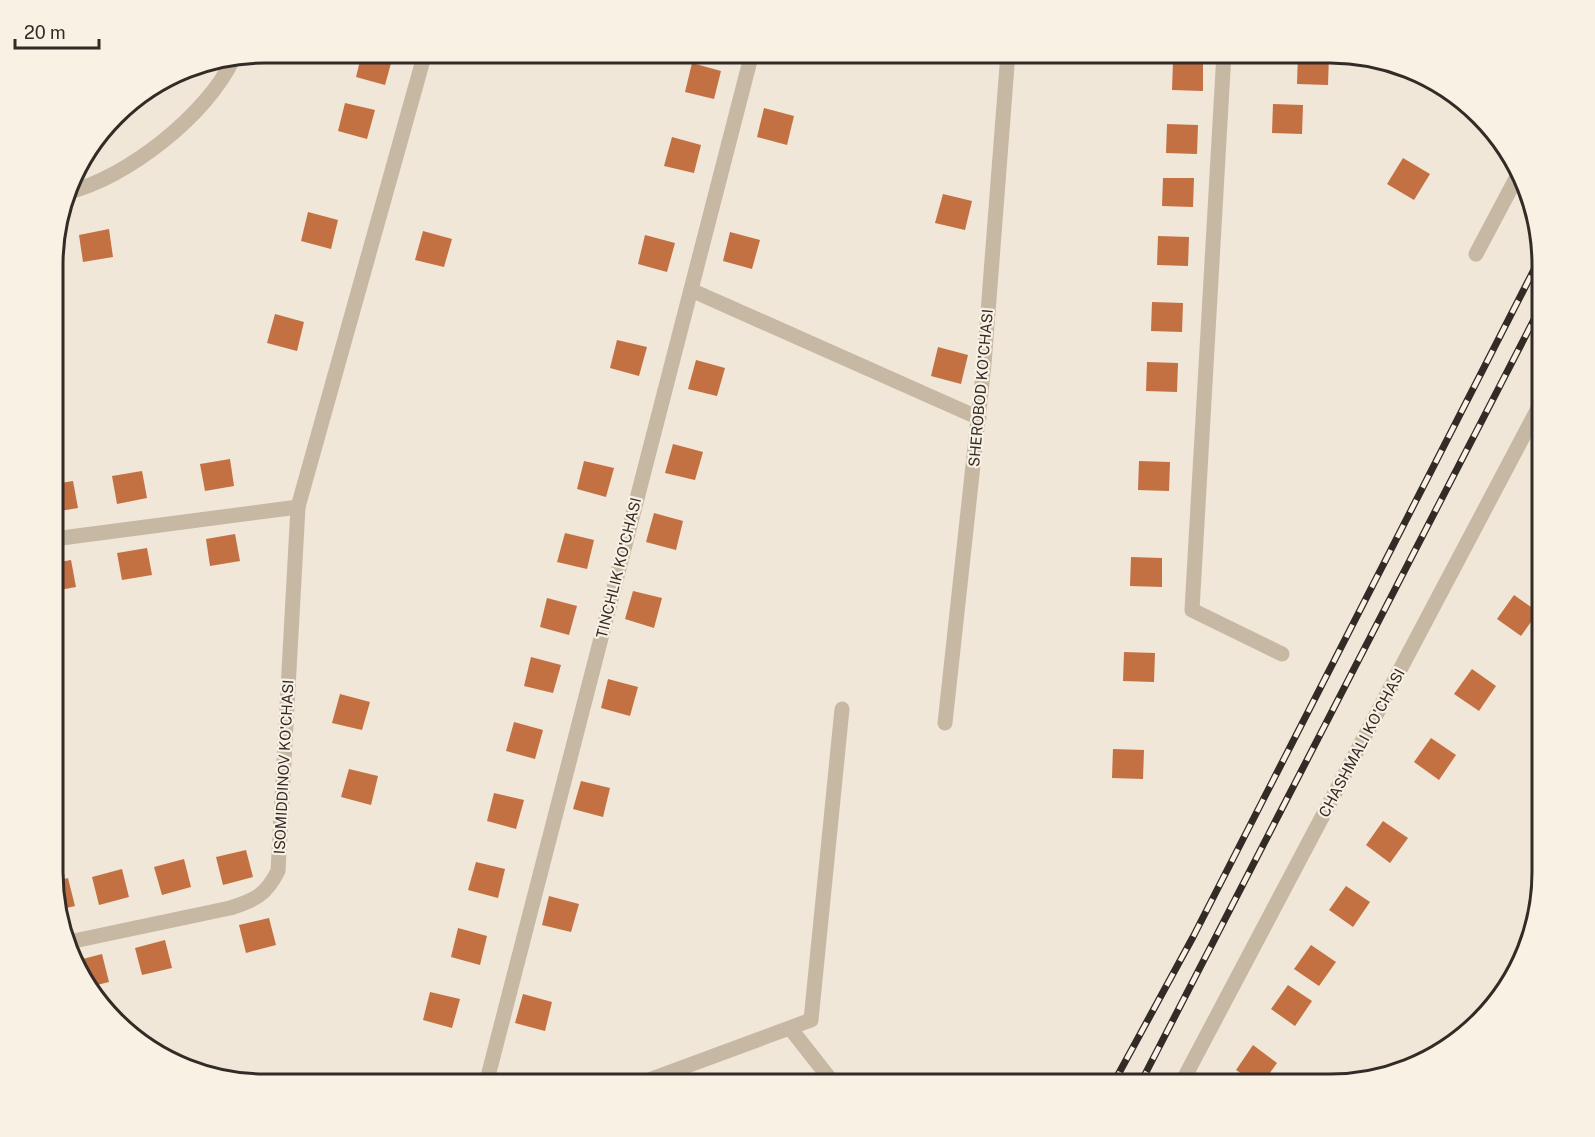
<svg xmlns="http://www.w3.org/2000/svg" width="1595" height="1137" viewBox="0 0 1595 1137" font-family="'Public Sans',sans-serif">
<style>
.building{fill:#c37043}
.lines{fill:none;stroke-linecap:round;stroke-linejoin:round}
.street{stroke:#c7b8a4;stroke-width:15}
.rail-casing{stroke:#332b26;stroke-width:7}
.rail{stroke:#f8f1e4;stroke-width:4.5;stroke-dasharray:14;stroke-linecap:butt}
.labels{text-anchor:middle;stroke-width:4.5;stroke-linejoin:round;paint-order:stroke}
.street-label{font-size:15px;fill:#332b26;stroke:#f8f1e4}
.rim{fill:none;stroke:#332b26;stroke-width:3}
</style>
<rect width="100%" height="100%" fill="#f0e7d8"/>
<g class="building">
<path d="M362,53L393,56L385,85L356,77Z"/>
<path d="M1298,54L1329,55L1328,85L1297,84Z"/>
<path d="M1173,61L1203,62V91L1172,90Z"/>
<path d="M692,63L721,71L714,99L685,92Z"/>
<path d="M345,103L375,110L367,139L338,131Z"/>
<path d="M1273,104L1303,105L1302,134L1272,133Z"/>
<path d="M764,108L794,116L787,145L757,137Z"/>
<path d="M1167,124L1198,125L1197,154L1166,153Z"/>
<path d="M672,137L701,145L694,173L664,166Z"/>
<path d="M1403,158L1430,174L1414,200L1387,184Z"/>
<path d="M1163,178H1194L1193,207L1162,206Z"/>
<path d="M943,194L972,201L965,230L935,223Z"/>
<path d="M308,212L338,220L331,249L301,241Z"/>
<path d="M109,229L113,257L83,262L79,235Z"/>
<path d="M423,231L452,239L444,267L415,260Z"/>
<path d="M730,232L760,240L752,269L723,261Z"/>
<path d="M645,235L675,243L667,272L638,264Z"/>
<path d="M1158,236L1189,237L1188,266L1157,265Z"/>
<path d="M1152,302L1183,303L1182,332L1151,331Z"/>
<path d="M275,314L304,322L297,351L267,343Z"/>
<path d="M617,340L647,347L639,376L610,368Z"/>
<path d="M938,347L968,355L961,384L931,376Z"/>
<path d="M696,360L725,368L717,396L688,389Z"/>
<path d="M1147,362L1178,363L1177,392L1146,391Z"/>
<path d="M673,444L703,452L695,480L665,473Z"/>
<path d="M230,459L234,486L205,491L200,464Z"/>
<path d="M584,461L614,468L606,497L577,489Z"/>
<path d="M1139,461L1170,462L1169,491L1138,490Z"/>
<path d="M142,471L147,498L117,504L112,476Z"/>
<path d="M73,481L78,508L54,512V484Z"/>
<path d="M654,513L683,521L676,550L646,542Z"/>
<path d="M565,533L594,540L587,569L557,562Z"/>
<path d="M235,534L240,561L210,566L206,539Z"/>
<path d="M147,548L152,575L122,580L117,553Z"/>
<path d="M1131,557L1162,558V587L1130,586Z"/>
<path d="M71,560L76,587L54,591V563Z"/>
<path d="M633,591L662,598L654,628L625,619Z"/>
<path d="M1514,595L1538,612L1521,636L1497,619Z"/>
<path d="M547,598L577,606L569,635L540,627Z"/>
<path d="M1124,652L1155,653L1154,682L1123,681Z"/>
<path d="M531,657L561,665L553,693L524,686Z"/>
<path d="M1472,669L1496,686L1479,711L1454,694Z"/>
<path d="M608,679L638,687L630,716L601,708Z"/>
<path d="M340,694L370,702L362,730L332,723Z"/>
<path d="M514,722L543,730L535,759L506,751Z"/>
<path d="M1431,738L1456,755L1439,780L1414,762Z"/>
<path d="M1113,749L1144,750L1143,779L1112,778Z"/>
<path d="M349,769L378,776L371,805L341,797Z"/>
<path d="M581,781L610,788L603,817L573,809Z"/>
<path d="M494,793L524,800L516,829L487,821Z"/>
<path d="M1383,821L1408,838L1390,863L1366,845Z"/>
<path d="M246,850L253,877L223,885L216,857Z"/>
<path d="M184,859L191,887L162,895L154,867Z"/>
<path d="M476,862L505,869L498,898L468,890Z"/>
<path d="M122,869L129,897L99,905L92,877Z"/>
<path d="M68,878L75,906L58,910L54,899V882Z"/>
<path d="M1346,886L1370,902L1353,927L1329,910Z"/>
<path d="M549,896L579,904L571,932L542,925Z"/>
<path d="M269,918L276,945L246,953L239,925Z"/>
<path d="M458,928L487,936L480,965L451,957Z"/>
<path d="M165,940L172,968L142,975L135,948Z"/>
<path d="M1311,945L1336,962L1319,986L1294,969Z"/>
<path d="M102,954L109,982L89,987L81,978L75,961Z"/>
<path d="M1288,985L1312,1001L1295,1026L1271,1009Z"/>
<path d="M430,992L460,999L452,1028L423,1020Z"/>
<path d="M523,994L552,1002L545,1031L515,1023Z"/>
<path d="M1253,1045L1277,1063L1262,1084H1257L1236,1070Z"/>
<path d="M702,1073L708,1084H681Z"/>
</g>
<g class="lines">
<g class="street">
<path d="M1224,53L1192,610L1282,654"/>
<path d="M68,192C127,178 208,114 233,59"/>
<path d="M1476,254L1520,171"/>
<path d="M691,290L979,418"/>
<path d="M54,539L298,507L425,53"/>
<path d="M945,723L984,364L1008,53"/>
<path d="M69,942L230,908C255,900 266,895 278,871L298,507"/>
<path d="M790,1028L834,1084"/>
<path d="M486,1084L752,53"/>
<path d="M638,1084L811,1020L842,709"/>
<path d="M1181,1084L1542,401"/>
</g>
<defs>
<g id="rail">
<path d="M1113,1084L1193,937L1542,254"/>
<path d="M1140,1084L1542,304"/>
</g>
</defs>
<use href="#rail" class="rail-casing"/>
<use href="#rail" class="rail"/>
</g>
<g class="labels">
<g class="street-label">
<text transform="translate(981 388) rotate(-85)" y="5">SHEROBOD KO'CHASI</text>
<text transform="translate(619 568) rotate(-76)" y="5">TINCHLIK KO'CHASI</text>
<text transform="translate(1362 743) rotate(-62)" y="5">CHASHMALI KO'CHASI</text>
<text transform="translate(284 767) rotate(-87)" y="5">ISOMIDDINOV KO'CHASI</text>
</g>
</g>
<path d="M0 0H1595V1137H0ZM265 63H1330A202 202 0 0 1 1532 265V872A202 202 0 0 1 1330 1074H265A202 202 0 0 1 63 872V265A202 202 0 0 1 265 63Z" fill="#f8f1e4" fill-rule="evenodd"/>
<path class="rim" d="M265 63H1330A202 202 0 0 1 1532 265V872A202 202 0 0 1 1330 1074H265A202 202 0 0 1 63 872V265A202 202 0 0 1 265 63Z"/>
<path d="M15 39v9h84v-9" fill="none" stroke="#332b26" stroke-width="3"/>
<text x="24" y="39" font-size="18" fill="#332b26" stroke="#f8f1e4" stroke-width="4.5" paint-order="stroke">20 m</text>
</svg>
